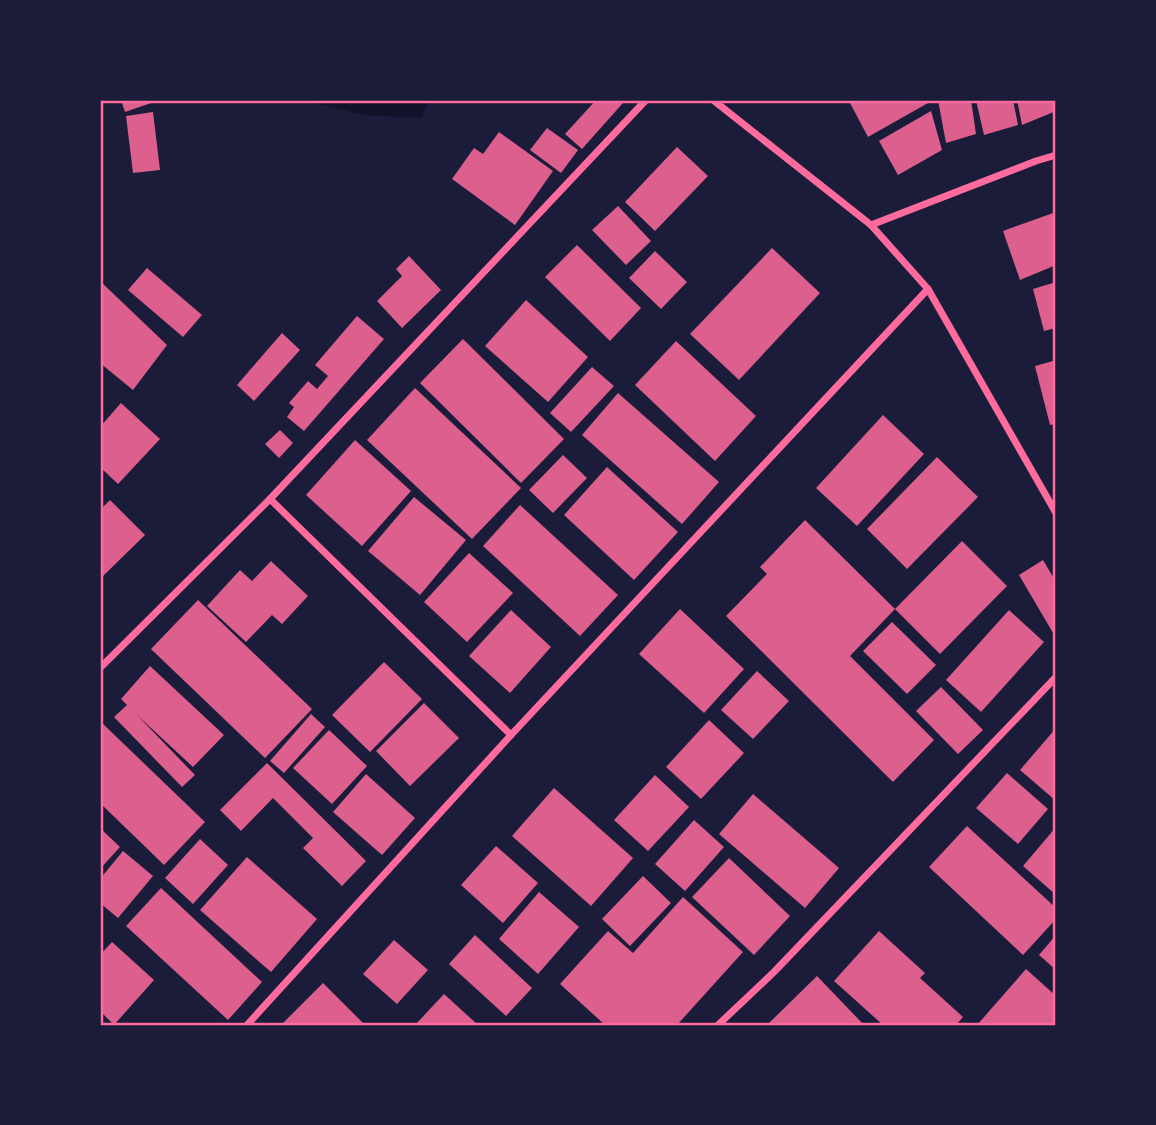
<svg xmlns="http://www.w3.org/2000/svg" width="1156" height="1125" viewBox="0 0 1156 1125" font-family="Arial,sans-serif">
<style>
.water{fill:#12122b}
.building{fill:#dd5f8e}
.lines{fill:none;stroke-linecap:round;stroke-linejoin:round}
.minor{stroke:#ff6b9d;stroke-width:7}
.neatline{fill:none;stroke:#ff6b9d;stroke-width:2.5}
</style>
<rect width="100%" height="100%" fill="#1b1b3a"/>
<path class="water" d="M301,100H428L422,118L364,115Z"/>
<g class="building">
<path d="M121,100H160L125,112Z"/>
<path d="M596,100H619L623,103L582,149L565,134Z"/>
<path d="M856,100H926L928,103L868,137L850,103Z"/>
<path d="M938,100H971L976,134L946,143Z"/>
<path d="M976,100H1013L1018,125L984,135Z"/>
<path d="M1017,100H1056V111L1022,125Z"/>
<path d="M931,111L942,150L898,175L879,141Z"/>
<path d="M153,112L160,170L133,173L126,116Z"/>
<path d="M547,128L578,150L561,173L530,150Z"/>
<path d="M499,132L553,171L515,225L452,179L474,148L483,154Z"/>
<path d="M677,147L708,176L655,231L625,202Z"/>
<path d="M618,206L651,241L626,265L592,230Z"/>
<path d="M1056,212V265L1020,280L1003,231Z"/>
<path d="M577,245L641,308L610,341L545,277Z"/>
<path d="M772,248L820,293L739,380L690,334Z"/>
<path d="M655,251L687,282L661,309L629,278Z"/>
<path d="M409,256L441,290L402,328L377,301L402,276L396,269Z"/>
<path d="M147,268L202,315L183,337L128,290Z"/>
<path d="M100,281L167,345L133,390L100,363Z"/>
<path d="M1056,282V328L1044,331L1033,289Z"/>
<path d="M526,300L588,357L548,402L485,346Z"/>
<path d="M357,316L384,339L304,431L287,417L294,407L289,403L308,381L317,389L328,376L315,365Z"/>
<path d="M282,333L300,350L254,401L237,385Z"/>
<path d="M463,339L564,439L521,483L420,383Z"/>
<path d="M676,341L756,416L715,461L635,385Z"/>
<path d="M1053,361L1056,374V424L1050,425L1035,366Z"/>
<path d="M592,367L614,386L571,432L550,413Z"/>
<path d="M415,388L521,488L472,539L367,440Z"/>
<path d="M618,393L719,482L682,524L582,435Z"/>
<path d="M121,403L160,439L118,484L100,467V427Z"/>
<path d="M883,415L924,454L857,526L816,488Z"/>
<path d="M280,430L293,443L279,458L265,444Z"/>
<path d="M355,440L411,491L362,546L306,495Z"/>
<path d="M563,455L587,478L553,513L529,490Z"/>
<path d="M937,457L978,497L907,569L867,529Z"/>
<path d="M607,467L678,532L634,580L564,515Z"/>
<path d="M414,497L466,540L420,595L368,551Z"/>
<path d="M110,500L145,535L101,578L100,510Z"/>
<path d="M520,505L618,595L580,636L483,546Z"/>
<path d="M805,520L895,609L962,541L1007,586L940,654L895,609L850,656L934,740L893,782L726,616L767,574L760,567Z"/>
<path d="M469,553L513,593L467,642L424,602Z"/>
<path d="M1043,560L1056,582V638L1019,575Z"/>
<path d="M271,561L308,596L282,624L272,615L246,642L207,606L240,570L252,581Z"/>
<path d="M198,600L312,709L265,758L151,649Z"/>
<path d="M680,609L744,669L704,713L639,654Z"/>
<path d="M511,610L551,647L510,693L469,656Z"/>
<path d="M1009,610L1044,642L981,712L946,680Z"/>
<path d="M892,622L936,665L907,694L863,651Z"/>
<path d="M384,662L422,699L370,752L332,715Z"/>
<path d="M150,666L224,735L193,767L137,715L195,775L182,787L114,717L127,705L121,699Z"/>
<path d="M757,671L789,701L753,739L721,710Z"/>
<path d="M941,687L983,730L958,754L916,711Z"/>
<path d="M424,703L459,738L410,786L376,751Z"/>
<path d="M311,714L325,727L284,773L270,761Z"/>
<path d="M709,720L744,753L701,799L666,767Z"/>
<path d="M101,722L205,822L164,865L100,803Z"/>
<path d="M1056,728V801L1020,770Z"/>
<path d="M329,730L367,766L332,804L293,768Z"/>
<path d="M267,763L366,861L342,886L303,848L313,838L273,798L241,831L220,810Z"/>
<path d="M1007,773L1048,809L1018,844L976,808Z"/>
<path d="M366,774L415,818L382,855L333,812Z"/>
<path d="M655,775L689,807L648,851L614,820Z"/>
<path d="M554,788L633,858L591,906L512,836Z"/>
<path d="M753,794L839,868L805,908L719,834Z"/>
<path d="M694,820L724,847L685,891L655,864Z"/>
<path d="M967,826L1056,908V919L1023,955L929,867Z"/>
<path d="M1056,827V895L1023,866Z"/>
<path d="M100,828L120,847L100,869Z"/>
<path d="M200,839L228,865L193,904L165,878Z"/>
<path d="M496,846L538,883L503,923L461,885Z"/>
<path d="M123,851L153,876L118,918L100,903V879Z"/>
<path d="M247,857L317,919L271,972L200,910Z"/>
<path d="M729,858L790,916L754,955L692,897Z"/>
<path d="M643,876L671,903L630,946L602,919Z"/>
<path d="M161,888L262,982L228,1020L126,926Z"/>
<path d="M539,892L579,927L538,974L499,939Z"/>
<path d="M683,897L743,952L677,1025H605L560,984L608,931L633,953Z"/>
<path d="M879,931L925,973L920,978L963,1017L956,1025H883L834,981Z"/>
<path d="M475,935L532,988L506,1016L449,964Z"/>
<path d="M1056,935V970L1039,955Z"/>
<path d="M394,940L428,970L397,1004L363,974Z"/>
<path d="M112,942L154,980L114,1025L100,1011V955Z"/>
<path d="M1026,969L1056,996V1025H977Z"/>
<path d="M817,976L864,1025H767Z"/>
<path d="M323,983L365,1025H281Z"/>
<path d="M444,994L478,1025H415Z"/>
</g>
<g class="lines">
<g class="minor">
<path d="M713,100L871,225L928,289L1056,513"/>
<path d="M871,225L1036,161L1056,155"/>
<path d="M270,499L511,735"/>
<path d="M100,668L270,499L646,100"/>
<path d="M247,1025L511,735L928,289"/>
<path d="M718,1025L774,972L1056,677"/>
</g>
</g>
<rect width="1156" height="1125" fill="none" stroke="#1b1b3a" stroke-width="203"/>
<rect x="102" y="102" width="952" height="922" class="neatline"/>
</svg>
